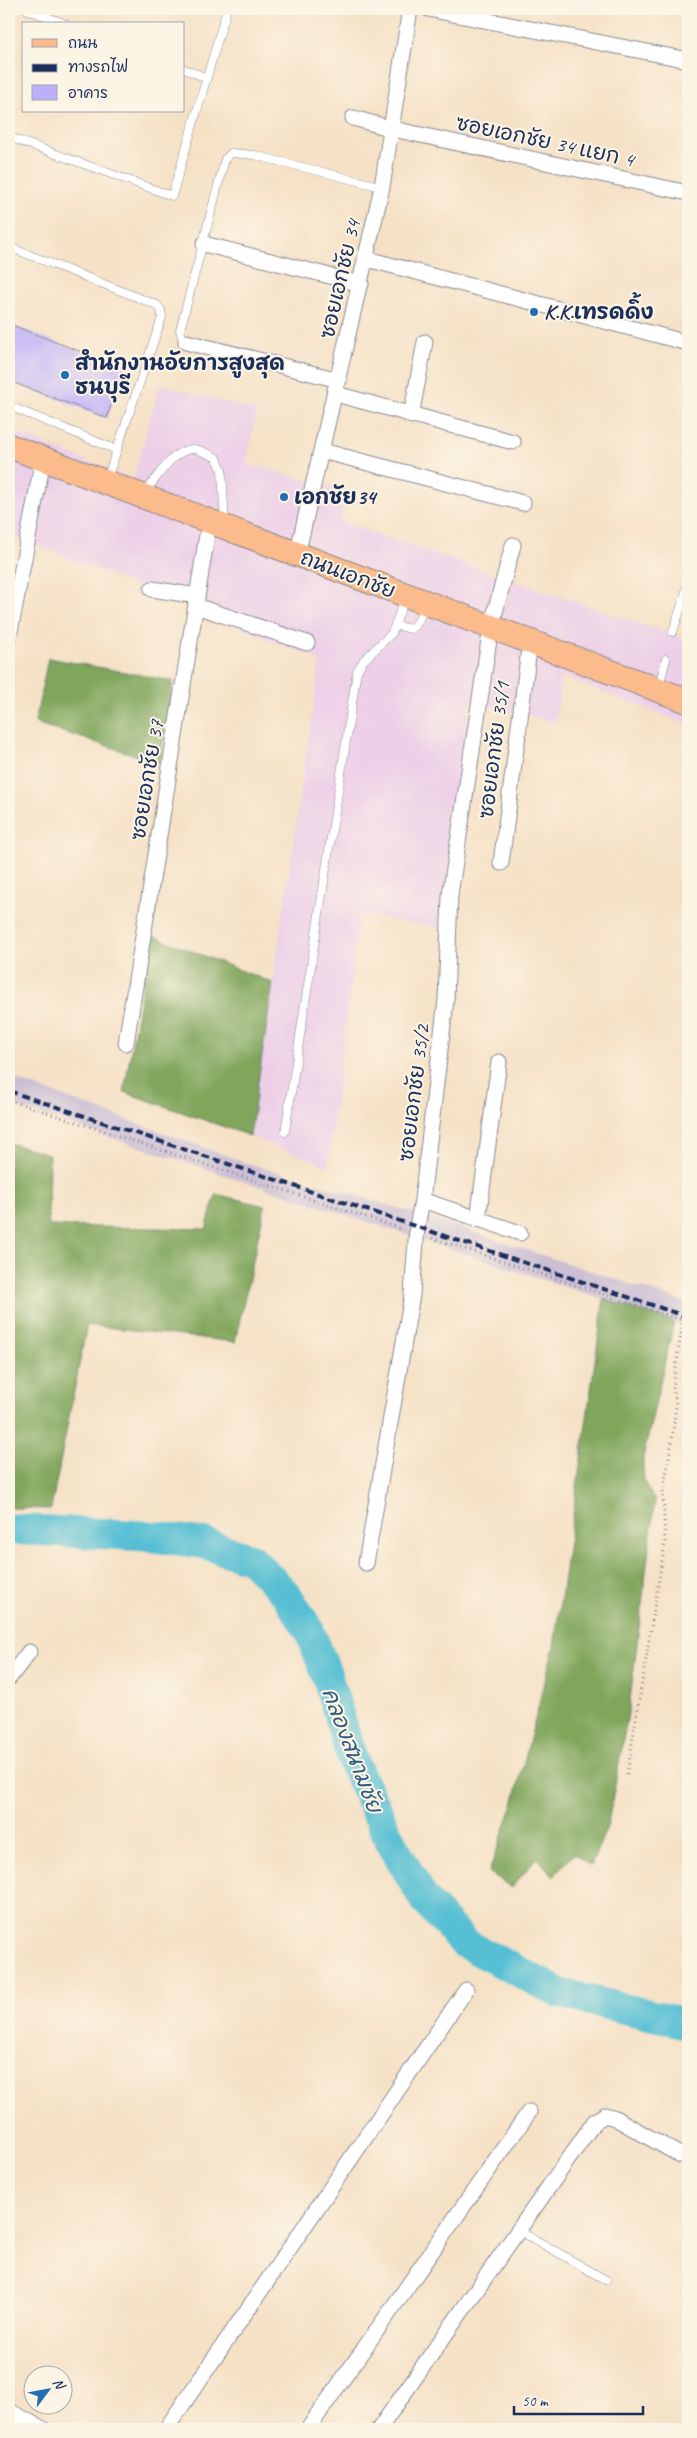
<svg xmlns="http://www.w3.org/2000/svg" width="697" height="2438" viewBox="0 0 697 2438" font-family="Caveat,'Playpen Sans Thai',sans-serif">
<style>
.built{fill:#edd0e8}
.industrial{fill:#ccbed4}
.forest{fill:#80a65c;stroke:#4e6a5d}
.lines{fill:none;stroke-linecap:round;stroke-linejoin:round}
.river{stroke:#56bfd3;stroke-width:31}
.building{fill:#bdaff9}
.lane-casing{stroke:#888892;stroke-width:9}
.street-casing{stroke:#888892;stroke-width:17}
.primary-casing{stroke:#888892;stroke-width:26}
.path{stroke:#888892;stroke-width:3;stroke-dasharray:1 4;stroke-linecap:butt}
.lane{stroke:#fff;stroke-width:8}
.street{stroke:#fff;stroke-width:15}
.primary{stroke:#fbbb8c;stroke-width:24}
.rail{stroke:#1b2f5e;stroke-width:4;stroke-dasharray:8 4;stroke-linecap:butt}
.poi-dot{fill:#1f6fb2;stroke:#fcf5e5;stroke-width:2}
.labels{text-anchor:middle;stroke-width:4;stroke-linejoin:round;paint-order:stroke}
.street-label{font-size:21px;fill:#1b2f5e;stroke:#fcf5e5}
.poi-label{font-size:21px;font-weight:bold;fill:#1b2f5e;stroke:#fcf5e5;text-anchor:start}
.water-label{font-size:22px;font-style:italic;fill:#2d5a81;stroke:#fcf5e5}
</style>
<rect width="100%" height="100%" fill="#fcf5e5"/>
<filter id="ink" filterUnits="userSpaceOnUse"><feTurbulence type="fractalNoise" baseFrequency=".02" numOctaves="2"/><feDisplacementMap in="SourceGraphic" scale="10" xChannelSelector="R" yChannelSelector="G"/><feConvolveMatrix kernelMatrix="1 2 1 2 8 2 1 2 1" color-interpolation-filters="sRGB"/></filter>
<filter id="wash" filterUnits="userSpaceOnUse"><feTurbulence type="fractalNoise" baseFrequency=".0096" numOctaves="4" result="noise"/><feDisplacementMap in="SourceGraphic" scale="20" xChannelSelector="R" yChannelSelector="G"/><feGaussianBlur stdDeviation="1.12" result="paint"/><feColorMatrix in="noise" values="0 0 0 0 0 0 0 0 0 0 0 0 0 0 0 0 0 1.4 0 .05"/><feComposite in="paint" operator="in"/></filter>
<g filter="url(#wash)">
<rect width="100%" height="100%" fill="#f5e1c6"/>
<path class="built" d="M160,384L257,411L246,464L346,490L341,522L688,640V724L561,676L556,722L470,703L443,928L359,915L328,1167L250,1136L320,660L9,534V430L133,479Z"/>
<path class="industrial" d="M9,1077L244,1162L408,1211L688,1303V1327L9,1104Z"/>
<g class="forest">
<path d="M48,658L173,681L160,763L35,723Z"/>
<path d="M151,935L273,983L250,1136L124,1092Z"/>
<path d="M9,1143L49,1154L48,1226L206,1229L216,1194L265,1206L235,1342L87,1325L51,1509L9,1508Z"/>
<path d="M604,1299L674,1322L643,1458L644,1482L655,1500L629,1708L608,1824L591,1866L574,1854L554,1876L536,1858L512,1888L489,1872L514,1801L554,1646Z"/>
</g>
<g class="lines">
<path class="river" d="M9,1529L146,1536L203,1543L251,1559L286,1594L309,1630L326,1673L353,1762L392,1844L424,1899L464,1943L559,1993L688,2024"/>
</g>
<g id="blocks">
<path class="building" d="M9,324L123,368L107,418L9,381Z"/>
</g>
</g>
<g filter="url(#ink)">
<use href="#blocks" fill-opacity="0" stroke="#888892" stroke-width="1"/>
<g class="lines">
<defs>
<g id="lane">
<path d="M26,9L66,24"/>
<path d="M184,69L207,78"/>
<path d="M9,137L172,196L227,9"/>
<path d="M9,247L157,305L161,310L162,317L107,479"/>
<path d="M186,342L182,337L180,330L225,159L231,153L254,155L382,187"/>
<path d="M9,406L117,450"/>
<path d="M144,493C157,479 173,448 194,449C202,450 210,455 217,458L222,470L225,524"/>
<path d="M395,625L410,629C420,623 421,614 425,604"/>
<path d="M673,632L688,585"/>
<path d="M659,686L666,659"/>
<path d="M285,1132L357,671L364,660L392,633L405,598"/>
<path d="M520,2231L606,2280"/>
</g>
<g id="street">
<path d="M428,9L688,60"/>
<path d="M353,118L393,129L688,193"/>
<path d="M204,244L361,284"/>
<path d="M367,259L688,343"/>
<path d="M186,342L339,380"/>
<path d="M336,394L513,442"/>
<path d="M411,416L425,342"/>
<path d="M322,451L523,503"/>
<path d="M297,555L382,187L410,9"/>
<path d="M152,589L197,596"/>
<path d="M196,606L307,643"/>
<path d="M9,637L43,459"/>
<path d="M501,863L530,642"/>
<path d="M126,1043L209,522"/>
<path d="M422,1200L520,1233"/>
<path d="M478,1219L499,1062"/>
<path d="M366,1563L412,1295L417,1227L422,1200L446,1000L450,895L491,627L513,545"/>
<path d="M9,1678L29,1652"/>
<path d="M9,2411L43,2429"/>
<path d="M166,2429L466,1990"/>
<path d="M308,2429L529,2112"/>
<path d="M379,2429L595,2121L605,2115L615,2118L680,2155"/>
</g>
<path id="primary" d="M9,446L688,701"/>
</defs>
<use href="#lane" class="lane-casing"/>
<use href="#street" class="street-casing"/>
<use href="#primary" class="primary-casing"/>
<g class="path">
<path d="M9,1100L402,1229"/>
<path d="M432,1238L688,1322"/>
<path d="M627,1774L665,1543L663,1491L672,1440L676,1405L673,1387L683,1320"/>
</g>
<use href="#lane" class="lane"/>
<use href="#street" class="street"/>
<use href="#primary" class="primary"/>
<path class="rail" d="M9,1091L688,1317"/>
</g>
</g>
<g class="poi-dot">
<circle cx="534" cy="312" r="5"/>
<circle cx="65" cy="375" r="5"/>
<circle cx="284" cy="497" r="5"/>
</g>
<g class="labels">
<g class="street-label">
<text transform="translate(545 141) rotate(12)" y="7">ซอยเอกชัย 34 แยก 4</text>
<text transform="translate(340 279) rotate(-77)" y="7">ซอยเอกชัย 34</text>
<text transform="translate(348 574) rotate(21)" y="7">ถนนเอกชัย</text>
<text transform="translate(494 750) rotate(-83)" y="7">ซอยเอกชัย 35/1</text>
<text transform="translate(147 780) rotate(-81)" y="7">ซอยเอกชัย 37</text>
<text transform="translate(414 1093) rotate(-83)" y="7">ซอยเอกชัย 35/2</text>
</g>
<g class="poi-label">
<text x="544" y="319">K.K.เทรดดิ้ง</text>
<text x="75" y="370">สำนักงานอัยการสูงสุด<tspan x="75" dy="24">ธนบุรี</tspan></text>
<text x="294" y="504">เอกชัย34</text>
</g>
<g class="water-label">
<text transform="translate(353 1750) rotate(69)" y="8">คลองสนามชัย</text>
</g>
</g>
<rect width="697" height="2438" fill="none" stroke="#fcf5e5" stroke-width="30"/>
<rect x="22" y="22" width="162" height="90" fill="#fcf5e5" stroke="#a2a6af"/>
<rect x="32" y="39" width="25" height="8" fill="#fbbb8c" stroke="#a2a6af"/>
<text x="68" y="48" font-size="15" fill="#1b2f5e">ถนน</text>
<rect x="32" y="64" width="25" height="8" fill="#1b2f5e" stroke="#a2a6af"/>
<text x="68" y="72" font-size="15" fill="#1b2f5e">ทางรถไฟ</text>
<rect x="32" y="85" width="25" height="15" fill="#bdaff9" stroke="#a2a6af"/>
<text x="68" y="98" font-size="15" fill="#1b2f5e">อาคาร</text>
<g transform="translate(48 2390) rotate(58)"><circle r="24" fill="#fcf5e5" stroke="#a2a6af"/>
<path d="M0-4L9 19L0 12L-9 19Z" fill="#1f6fb2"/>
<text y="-8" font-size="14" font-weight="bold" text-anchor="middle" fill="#1b2f5e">N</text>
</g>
<path d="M514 2406v8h129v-8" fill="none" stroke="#1b2f5e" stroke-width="2.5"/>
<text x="522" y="2406" font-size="15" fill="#1b2f5e" stroke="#fcf5e5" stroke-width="4" paint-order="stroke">50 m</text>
</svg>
